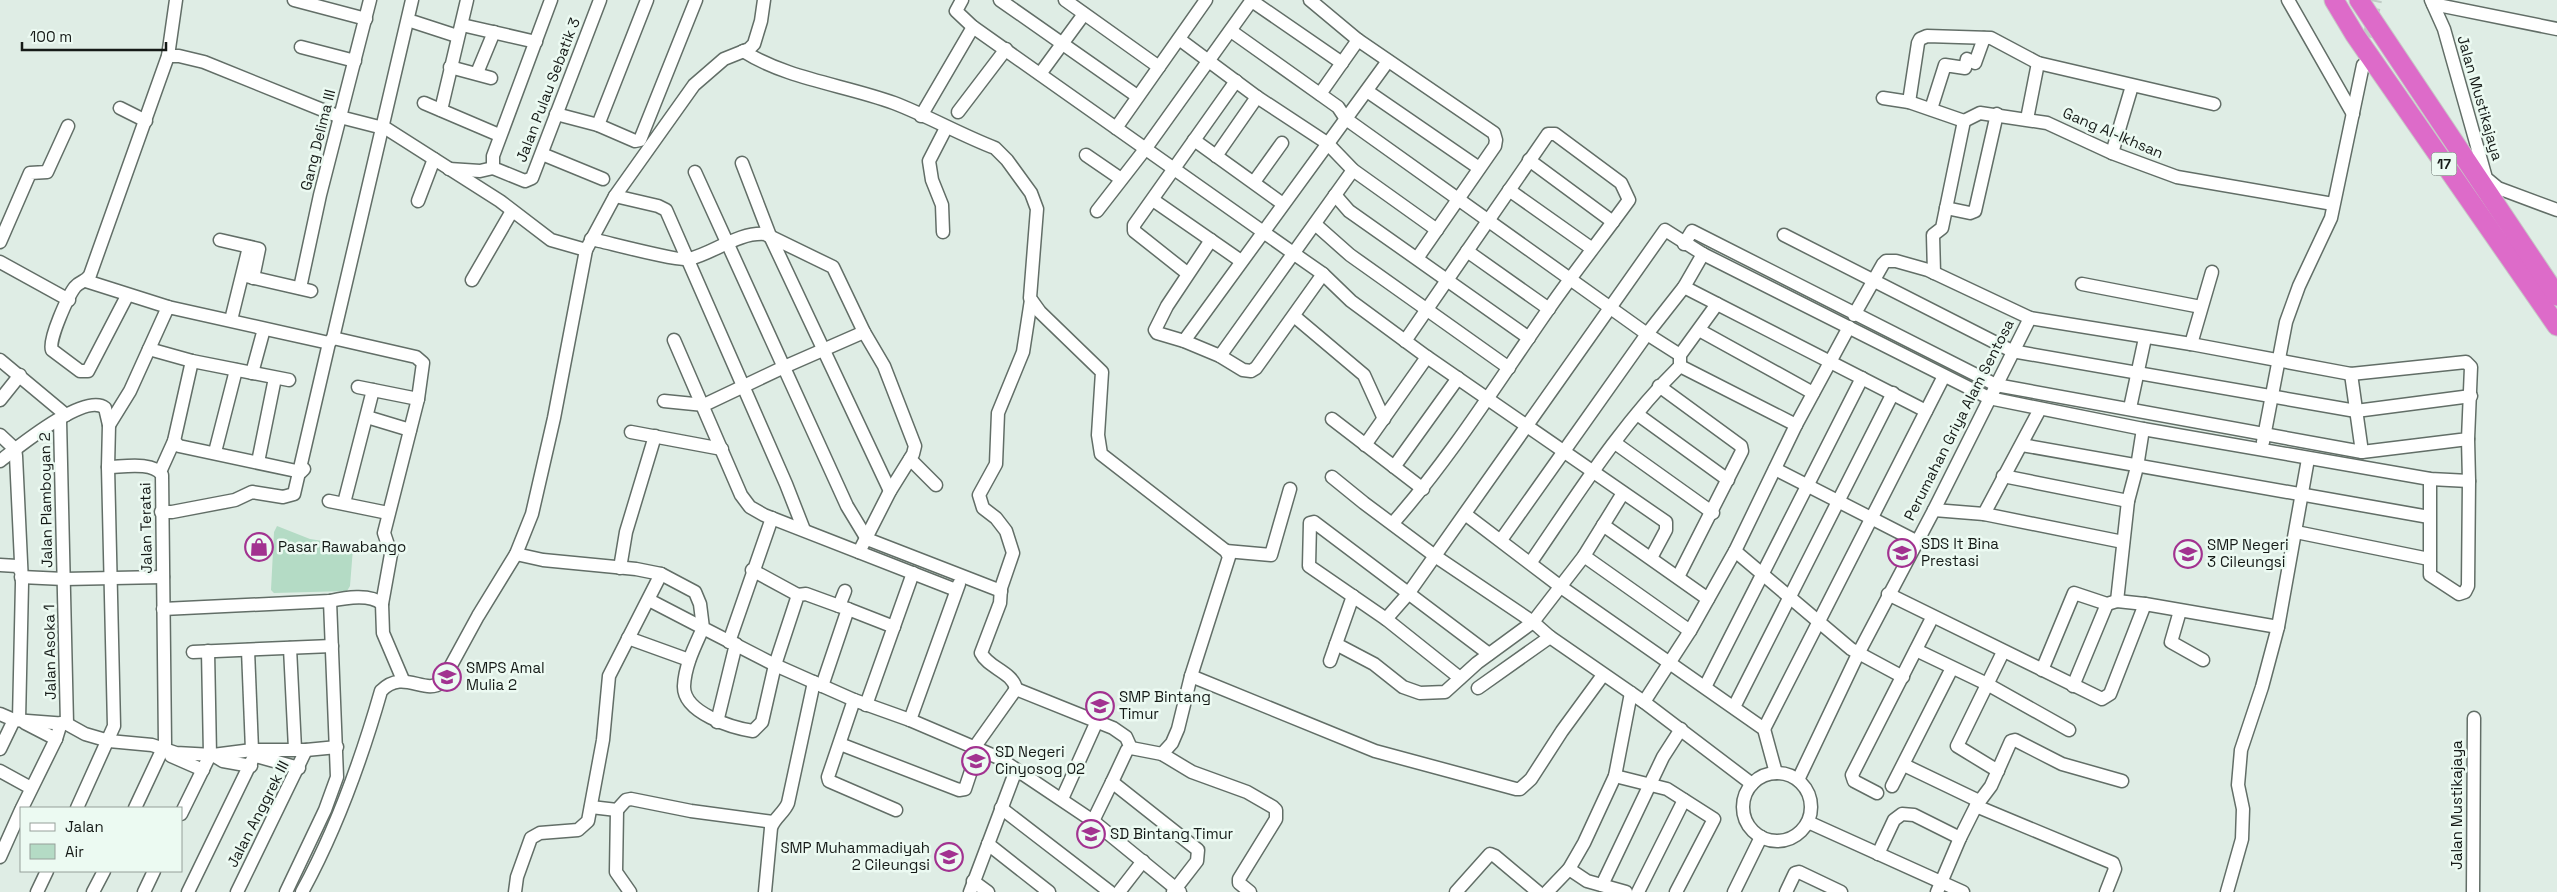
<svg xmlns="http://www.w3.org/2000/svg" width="2557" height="892" viewBox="0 0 2557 892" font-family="'Space Grotesk',sans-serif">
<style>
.water{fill:#b4dbc5}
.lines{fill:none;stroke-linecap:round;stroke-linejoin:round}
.minor-tunnel{stroke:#c1cdc6;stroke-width:12;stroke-dasharray:12 6;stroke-linecap:butt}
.minor-casing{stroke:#626e67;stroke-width:15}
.highway-casing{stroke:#c7c8c7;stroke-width:21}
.minor{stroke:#fff;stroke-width:12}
.highway{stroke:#dd6bc9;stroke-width:19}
.labels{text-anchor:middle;stroke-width:5;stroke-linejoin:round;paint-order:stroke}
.shield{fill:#ecfaf2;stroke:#565d59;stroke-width:1}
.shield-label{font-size:14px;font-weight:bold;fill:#151a17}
.street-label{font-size:15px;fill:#151a17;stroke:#ecfaf2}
.poi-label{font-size:15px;fill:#151a17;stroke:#ecfaf2;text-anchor:start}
</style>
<rect width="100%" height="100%" fill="#dfede5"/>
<path class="water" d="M277,526L310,539L348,545L353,548L350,586L347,591L274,593L271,590L274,532Z"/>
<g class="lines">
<path class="minor-tunnel" d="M2365,55L2376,0"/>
<defs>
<g id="minor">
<path d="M294,0L366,19"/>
<path d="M551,0L493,156V168L525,181L532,178L600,0"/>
<path d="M962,0L956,11L973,27L1293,253L1323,274L1351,301L1427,357L1666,522V530L1651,558"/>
<path d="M1000,0L1137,96"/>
<path d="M1065,0L1159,67"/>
<path d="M1310,0L1358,40L1494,133L1496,140L1495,146L1418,257"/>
<path d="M2288,0L2353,114"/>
<path d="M2431,0L2444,29L2486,178L2498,188L2557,210"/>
<path d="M1252,1L1342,63"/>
<path d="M2433,4L2557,29"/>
<path d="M414,22L457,36"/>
<path d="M462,25L536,42"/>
<path d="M1231,31L1338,107L1346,119L1647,334L1680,355"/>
<path d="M1179,39L1257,97L1327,143L1353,170L1437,230"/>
<path d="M301,47L355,61"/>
<path d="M743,51C787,79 845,85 894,103C928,116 961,135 995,148L1007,160L1031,193L1037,209L1030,298L1040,312L1102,372L1098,435L1101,454L1226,551L1229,557L1191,676L1178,729L1172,743L1162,754"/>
<path d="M168,56H179L204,62L340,117L387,129L500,201L551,240L586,250"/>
<path d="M450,67L491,78"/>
<path d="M477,73L494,32"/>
<path d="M1040,74L1084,14"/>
<path d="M1367,91L1479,168"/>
<path d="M1320,94L1358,40"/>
<path d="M1883,98L1909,102L1964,121L1980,113L2047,123L2112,153L2177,177L2333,204"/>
<path d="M1909,102L1918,43L1920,39L1927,36L1991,38L2038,63L2214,104"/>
<path d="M424,103L499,135"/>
<path d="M120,108L146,121"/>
<path d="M1931,109L1945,65L1965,68L1967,59L1975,63L1984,38"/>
<path d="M441,110L467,0"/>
<path d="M958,112L1006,49"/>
<path d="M556,114L598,125L635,141L640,140L696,0"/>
<path d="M921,116L973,27"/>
<path d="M2027,119L2038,63"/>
<path d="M598,125L647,0"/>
<path d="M1116,128L1206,0"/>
<path d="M1194,140L1283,204"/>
<path d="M2112,153L2132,86"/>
<path d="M542,154L603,179"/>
<path d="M1086,155L1121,179"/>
<path d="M1216,156L1257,97"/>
<path d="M1529,160L1613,222"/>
<path d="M742,163L770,236L890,491"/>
<path d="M449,169L480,171L493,168"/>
<path d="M695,172L847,506L867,539L1001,591"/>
<path d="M1254,182L1282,143"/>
<path d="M1509,190L1591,248"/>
<path d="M1335,195L1349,211L1529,338"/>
<path d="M615,196L658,206L666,210L786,484L804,530"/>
<path d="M1153,200L1241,261"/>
<path d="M418,201L434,159"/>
<path d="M1946,208L1970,213L1975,211L1997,114"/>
<path d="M1097,211L1146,148L1252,0"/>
<path d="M1315,224L1350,255L1509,368"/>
<path d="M943,232L942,205L932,180L929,161L946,128"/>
<path d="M1784,235L2012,351L2356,411L2471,396"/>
<path d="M591,239C606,242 680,262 689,259C714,253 738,232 765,234L833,267L864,332L884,366L915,446L913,454L890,491L859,552"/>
<path d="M220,240L259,249L253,278"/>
<path d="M1211,240L1167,306L1155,330L1157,333L1184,341L1220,356L1243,370L1251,371L1256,368L1323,274"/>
<path d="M0,242L30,173L47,172L68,126"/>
<path d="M1684,244L1692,231L1996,385L2362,452L2468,439L2471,367L2466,362L2351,374L2191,344L2030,318L1928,270L1896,261H1886L1883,264L1854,315"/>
<path d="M1467,251L1549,309"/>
<path d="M0,262L69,300"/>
<path d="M1187,273L1134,231V225L1236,81"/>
<path d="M1934,273L1933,235L1942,228L1964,121"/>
<path d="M246,276L311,291"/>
<path d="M472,280L512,211"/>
<path d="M86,281L168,307"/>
<path d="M2082,284L2201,307"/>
<path d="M1684,287L1926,411"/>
<path d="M300,288L320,195L370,0"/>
<path d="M127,296L88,371H80L52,350C48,340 68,296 75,287C80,281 86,282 90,275L168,56L176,0"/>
<path d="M1294,316L1364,375L1384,419"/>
<path d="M231,320L249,247"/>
<path d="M1699,330L1813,393"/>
<path d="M333,338L416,357L423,363L418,399L384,533L391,554L382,604"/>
<path d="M674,340L741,495L750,507L764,515L956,590"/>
<path d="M1184,341L1388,61"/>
<path d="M2191,344L2212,272"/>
<path d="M149,349L192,361L289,380"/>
<path d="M1220,356L1353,170"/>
<path d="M0,360L66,415"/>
<path d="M1680,366L1796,425"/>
<path d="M252,373L264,329"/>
<path d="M2351,374L2362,452"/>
<path d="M1659,386L1741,446L1742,451L1678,577"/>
<path d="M358,387L418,399"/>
<path d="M0,400L20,375"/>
<path d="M664,401L704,405L784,367L864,332"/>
<path d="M2130,408L2145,338"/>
<path d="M1637,414L1728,480"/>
<path d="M367,417L410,430"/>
<path d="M1332,419L1423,489"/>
<path d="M60,420L67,724"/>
<path d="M109,425L130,391L168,307L329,343"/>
<path d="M631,432L722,449"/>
<path d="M0,435L15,449L16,456L22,583L19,720"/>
<path d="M174,441L179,446L301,472L304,469"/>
<path d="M2263,442L2286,322L2299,286L2331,218L2363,65"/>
<path d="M1615,443L1713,513"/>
<path d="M1365,445L1427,357"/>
<path d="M2022,445L2429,517"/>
<path d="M215,452L236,370"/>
<path d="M910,459L936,485"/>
<path d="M0,461C17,448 85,392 105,408L109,425L108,467L114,726L77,808"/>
<path d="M258,462L275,378"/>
<path d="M108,467C122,467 153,461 162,475L165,744L135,808"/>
<path d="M1394,467L1458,378"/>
<path d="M1775,469L1916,541"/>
<path d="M160,472L174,441L192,361"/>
<path d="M2003,476L2128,501"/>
<path d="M1332,477L1364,503L1435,556L1533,622L1550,637L1644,702L1752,784"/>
<path d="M2430,479V575L2459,594L2465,592L2468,586L2469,481"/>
<path d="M329,501L388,513"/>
<path d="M344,503L373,390"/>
<path d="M1934,510L1984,514L2123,542"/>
<path d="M161,512H172L235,500L252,492L283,497L294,494L329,343L333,338L412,0"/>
<path d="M1465,514L1561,587L1764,729L1776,773"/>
<path d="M1984,514L2040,409"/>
<path d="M1393,523C1452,456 1499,380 1550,307C1575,271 1603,236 1629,200L1621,183L1555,134H1548L1405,341"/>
<path d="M1603,525L1708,599"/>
<path d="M2296,532L2429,559"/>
<path d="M1501,540L1647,334L1684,287L1703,254"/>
<path d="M1226,551L1271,555L1290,489"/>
<path d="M1735,551L1851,649L1903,677"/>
<path d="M516,554L543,560L636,569L661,574L695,592L700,604L703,628L775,665L854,700L910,720L999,758L1093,821L1180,892"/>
<path d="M1584,556L1690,631"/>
<path d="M1531,562C1577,495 1622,423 1680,366V355L1717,304"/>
<path d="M0,565L17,566L21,571"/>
<path d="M620,568L626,532L655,436"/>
<path d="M752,570L798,595"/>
<path d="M21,577L64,579L163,577"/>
<path d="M1888,594L2102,699L2110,694L2145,604"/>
<path d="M1353,596L1336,644L1374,664L1403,687L1420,693L1445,692L1477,663L1533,622L1584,556L1623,493"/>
<path d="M649,600L703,628C695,646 685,665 684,686C683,713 733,728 753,731L762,722L775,665L798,595L806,594L839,606"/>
<path d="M2117,601L2128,501L2137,467L2143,429"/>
<path d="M163,609L330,601C344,598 370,593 382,604L383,633L403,680"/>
<path d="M848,609L894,627"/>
<path d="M2180,611L2171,642L2203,660"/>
<path d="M1386,619L1408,594L1665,230L1703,254L1989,398L2143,429L2430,479L2469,481L2468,439"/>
<path d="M628,638L689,660"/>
<path d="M729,642L772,518"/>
<path d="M290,648L295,749"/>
<path d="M248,650L252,750"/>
<path d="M1916,650L1987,684L2069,730"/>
<path d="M193,652L332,646"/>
<path d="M1330,661L1336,644"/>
<path d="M2042,670L2074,593L2107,604L2117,601L2145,604L2278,627"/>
<path d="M1191,676L1375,751L1516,789H1520L1531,779L1562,731L1603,675"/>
<path d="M1460,678L1386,619L1309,566L1310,523L1314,522L1489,654"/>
<path d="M822,686L848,609L839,606L845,591"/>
<path d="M2073,686L2107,604"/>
<path d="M1705,687L1862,378"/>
<path d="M1478,688L1550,637"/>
<path d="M1016,689C1013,672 988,668 981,653L1000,603L1001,588L1013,553L1006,531L996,518L983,508L979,495L996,464L998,413L1023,352L1031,300"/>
<path d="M1016,689L1113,728L1126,737L1131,748"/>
<path d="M854,700L828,777L829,781L896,810"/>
<path d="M1644,702L1690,631L1735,551L1796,425L1849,327"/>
<path d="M866,705L913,573"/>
<path d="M1734,707L1893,393"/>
<path d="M0,714L14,720L67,724L85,734L109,741L152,745L176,753L213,755L252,750H306L337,747"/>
<path d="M910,720L959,584"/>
<path d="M717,722L736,644"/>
<path d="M25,723L56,739"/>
<path d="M1764,729L1944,376"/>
<path d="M840,744L959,790L965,789L978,750"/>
<path d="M974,748L1016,689"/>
<path d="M0,749L14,720"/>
<path d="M213,755L223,761L251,766"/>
<path d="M171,756L203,770"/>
<path d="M256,756L299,768"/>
<path d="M1904,765L1979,801"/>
<path d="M0,771L31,788"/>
<path d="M1998,771L1957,746L2003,652"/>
<circle cx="1777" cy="807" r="34"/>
<path d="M1615,776L1667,789L1714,819L1676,892"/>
<path d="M1798,780L1858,654L1934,510L2030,318"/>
<path d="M1112,782L1127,750L1131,748L1162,754L1192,772L1247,792L1273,807L1276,810V819L1239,879V883L1250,892"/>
<path d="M1892,786L1952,668"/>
<path d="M1877,793L1854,781L1852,775L1932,618"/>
<path d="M1062,799L1097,721"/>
<path d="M1976,806L2113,863L2115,869L2106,892"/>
<path d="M591,807L617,810L626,800L631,799L691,811L773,822"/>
<path d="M22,808L56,739L61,723"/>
<path d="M1001,808L1110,892"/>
<path d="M617,810L616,872L630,892"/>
<path d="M181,814L210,755L208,651"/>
<path d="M1093,821L1112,782L1198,850L1197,861L1173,892"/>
<path d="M1808,822L1963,892"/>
<path d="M988,844L1049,892"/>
<path d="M1878,854L1894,820L1902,814L1914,815L1960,838"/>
<path d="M0,857L21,810"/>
<path d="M1569,869L1587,881L1626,892"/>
<path d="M973,881L988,892"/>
<path d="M1602,885L1663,757L1681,729"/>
<path d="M37,892L47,871"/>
<path d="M93,892L104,871"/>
<path d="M144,892L154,871"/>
<path d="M188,892L257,750"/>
<path d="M237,892L306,750"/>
<path d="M286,892L325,810L337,777L330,601"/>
<path d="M302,892C337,828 361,761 381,691C403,668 425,696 442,682L478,616L516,554L532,514L554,418L586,250L615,196L694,85L724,59L749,49L754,44L761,21L764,0"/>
<path d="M515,892L517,877L531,838L540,833L578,830L588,821L603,740L609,676L661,574"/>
<path d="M765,892L771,828C774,818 784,813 788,803L814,682"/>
<path d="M970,892L1016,770"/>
<path d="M1119,892L1143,861"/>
<path d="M1456,892L1490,854L1495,856L1538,892"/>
<path d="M1547,892L1569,869L1584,843L1615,776L1631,693"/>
<path d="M1638,892L1684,800"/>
<path d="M1734,892L1761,837"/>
<path d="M1786,892L1795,873L1799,872L1841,892"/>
<path d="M1937,892L1960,838L1976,806L1991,786L2011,741L2015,740L2062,764L2122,781"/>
<path d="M2227,892L2242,839L2243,809L2238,785L2241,750L2262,687L2278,627L2308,459"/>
<path d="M2473,892L2474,718"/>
</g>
<g id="highway">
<path d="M2334,0L2355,35L2557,326"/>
<path d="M2359,0L2557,296"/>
</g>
</defs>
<use href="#minor" class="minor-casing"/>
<use href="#highway" class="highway-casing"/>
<use href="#minor" class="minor"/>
<use href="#highway" class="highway"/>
</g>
<defs>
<symbol id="shop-ring" viewBox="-11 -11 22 22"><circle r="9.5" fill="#ecfaf2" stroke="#a23290" stroke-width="1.5"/><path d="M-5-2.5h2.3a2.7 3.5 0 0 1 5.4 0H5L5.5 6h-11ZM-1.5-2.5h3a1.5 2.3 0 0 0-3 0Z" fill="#a23290"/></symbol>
<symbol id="school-ring" viewBox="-11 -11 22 22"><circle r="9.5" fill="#ecfaf2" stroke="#a23290" stroke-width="1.5"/><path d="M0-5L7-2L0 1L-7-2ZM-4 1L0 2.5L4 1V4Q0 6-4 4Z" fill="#a23290"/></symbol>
</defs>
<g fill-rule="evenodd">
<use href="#shop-ring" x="243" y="531" width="32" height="32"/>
<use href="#school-ring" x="1886" y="537" width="32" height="32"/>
<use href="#school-ring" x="2172" y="538" width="32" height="32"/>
<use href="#school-ring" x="431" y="661" width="32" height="32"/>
<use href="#school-ring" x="1084" y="690" width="32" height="32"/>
<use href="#school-ring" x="960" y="745" width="32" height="32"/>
<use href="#school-ring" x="1075" y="818" width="32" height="32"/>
<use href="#school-ring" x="933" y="841" width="32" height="32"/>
</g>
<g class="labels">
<rect class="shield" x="2431.5" y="152.5" width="25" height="23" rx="4"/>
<g class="shield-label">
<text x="2444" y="169">17</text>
</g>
<g class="street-label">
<text transform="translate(548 90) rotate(-69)" y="5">Jalan Pulau Sebatik 3</text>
<text transform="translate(2480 98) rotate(74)" y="5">Jalan Mustikajaya</text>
<text transform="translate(2113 133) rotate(23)" y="5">Gang Al-Ikhsan</text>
<text transform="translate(318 140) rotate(-76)" y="5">Gang Delima III</text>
<text transform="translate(1959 420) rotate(-63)" y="5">Perumahan Griya Alam Sentosa</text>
<text transform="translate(46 500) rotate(-91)" y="5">Jalan Plamboyan 2</text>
<text transform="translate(146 528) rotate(-91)" y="5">Jalan Teratai</text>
<text transform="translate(50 652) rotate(-91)" y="5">Jalan Asoka 1</text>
<text transform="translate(2457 805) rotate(-90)" y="5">Jalan Mustikajaya</text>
<text transform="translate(258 814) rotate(-63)" y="5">Jalan Anggrek III</text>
</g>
<g class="poi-label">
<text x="1921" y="549">SDS It Bina<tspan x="1921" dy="17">Prestasi</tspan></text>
<text x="2207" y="550">SMP Negeri<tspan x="2207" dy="17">3 Cileungsi</tspan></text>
<text x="278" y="552">Pasar Rawabango</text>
<text x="466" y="673">SMPS Amal<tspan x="466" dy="17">Mulia 2</tspan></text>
<text x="1119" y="702">SMP Bintang<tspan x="1119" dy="17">Timur</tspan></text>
<text x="995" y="757">SD Negeri<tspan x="995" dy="17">Cinyosog 02</tspan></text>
<text x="1110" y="839">SD Bintang Timur</text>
<text x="930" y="853" text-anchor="end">SMP Muhammadiyah<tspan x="930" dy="17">2 Cileungsi</tspan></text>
</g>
</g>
<rect x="20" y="807" width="162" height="65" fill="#ecfaf2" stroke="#96a09a"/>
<rect x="30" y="823" width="25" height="8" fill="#ffffff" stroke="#96a09a"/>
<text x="65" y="832" font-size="15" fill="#151a17">Jalan</text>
<rect x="30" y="844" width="25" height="15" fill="#b4dbc5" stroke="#96a09a"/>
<text x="65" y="857" font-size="15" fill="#151a17">Air</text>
<path d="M22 42v8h144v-8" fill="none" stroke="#151a17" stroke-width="2.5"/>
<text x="30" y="42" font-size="15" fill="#151a17" stroke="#ecfaf2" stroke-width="4" paint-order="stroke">100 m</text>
</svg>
